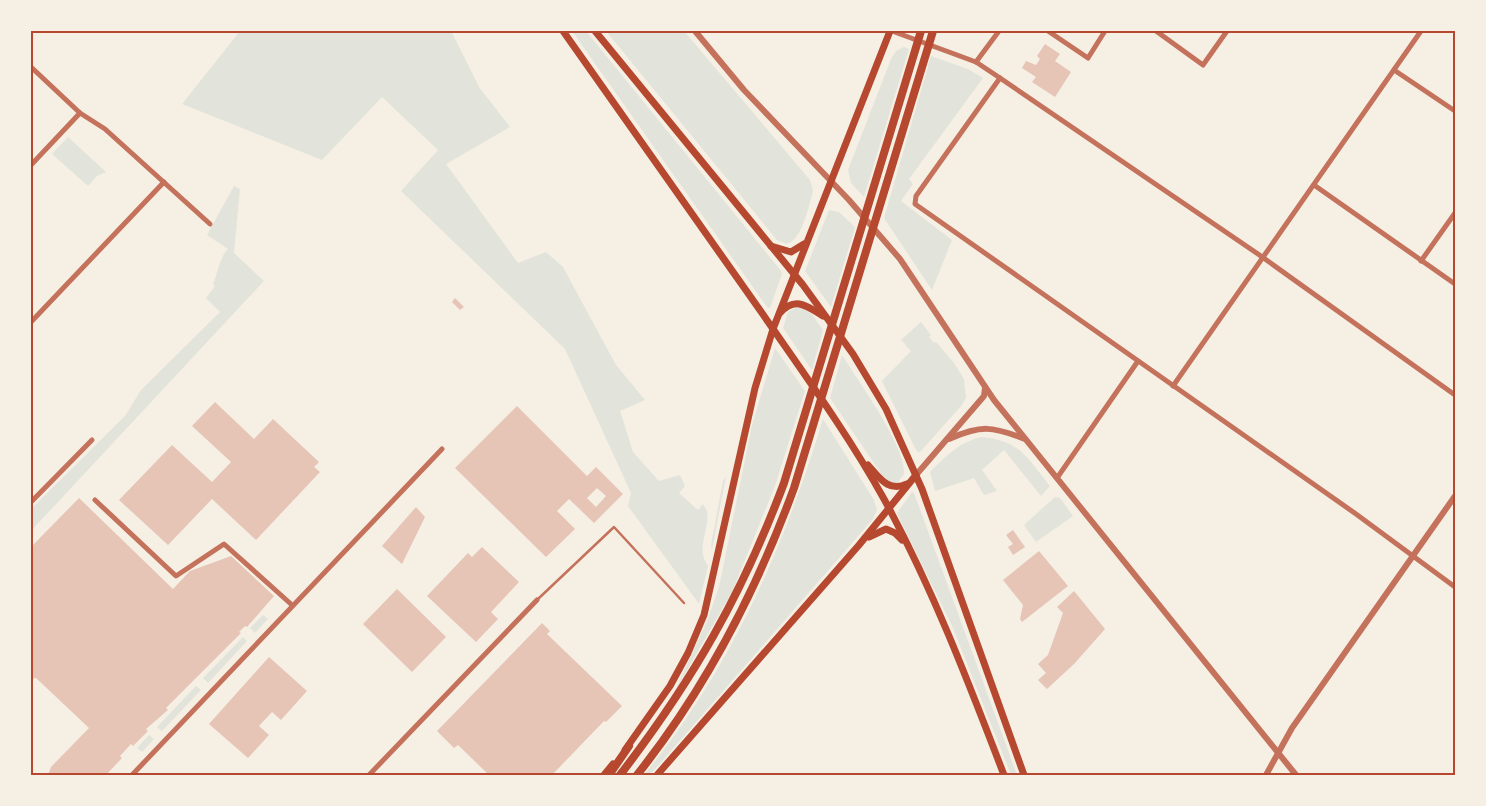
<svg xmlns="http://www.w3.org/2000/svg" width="1486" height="806" font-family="Arial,sans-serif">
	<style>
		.green { fill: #e2e4dc }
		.building { fill: #e6c5b7; fill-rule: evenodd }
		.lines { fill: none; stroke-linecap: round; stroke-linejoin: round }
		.service { stroke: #c5725c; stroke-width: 2.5 }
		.minor { stroke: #c5725c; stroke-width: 5 }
		.tertiary { stroke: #c5725c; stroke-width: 6 }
		.secondary { stroke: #b5482f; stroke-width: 7 }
		.primary { stroke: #b5482f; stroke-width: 8 }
		.neatline { fill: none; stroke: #b5482f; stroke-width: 2 }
	</style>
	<rect width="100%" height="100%" fill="#f6efe4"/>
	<!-- green -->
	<g class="green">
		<path d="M240,31H451L479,87L510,127L446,164L518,263L546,252L563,267L616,365L645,400L620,411L633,452L659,481L680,475L685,486L679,493L698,510L703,504L707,511C710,531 695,548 708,566L699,604L628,506L631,493L565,349L401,191L438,150L382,97L322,160L182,104Z"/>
		<polygon points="572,31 586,31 781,271 782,274 770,308 767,307"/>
		<path d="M606,31H684L810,180L813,190L812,195C808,208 802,241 786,244L777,240Z"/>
		<polygon points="904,47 909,49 864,197 851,183 848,170 891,59 896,51"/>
		<polygon points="931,56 968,69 983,78 909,179 913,184 901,201 952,240 932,290 884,218"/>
		<polygon points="68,137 106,172 97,176 88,186 52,154"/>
		<path d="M234,186L240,189L234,253L264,281L31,531V509L125,416L141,390L220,312L206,298L215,286L213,284C218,273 220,256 228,249L207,235Z"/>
		<polygon points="829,210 839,212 855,227 831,307 805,271"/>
		<polygon points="799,306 811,313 823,330 812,370 783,328 788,312"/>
		<polygon points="921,322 931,335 929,337 934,343 936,342 954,363 964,379 966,397 962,405 919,453 916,450 882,381 911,351 901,340"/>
		<polygon points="775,348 805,391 775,486 732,592 675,691 707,621 719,587 752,425"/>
		<path d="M842,355C857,379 907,448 904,474L897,483H891L884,478L830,398Z"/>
		<path d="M823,419L874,500L877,510L873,519L650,775H644C730,670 784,548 823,419Z"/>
		<path d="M982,437C1021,441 1027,458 1050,486L1041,496L1004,450L982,470L997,491L984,495L974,478L935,491L930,472C946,456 959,442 982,437Z"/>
		<polygon points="726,476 712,550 711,545 723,481"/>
		<polygon points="912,492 914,493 1017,775 1011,775 953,628 897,513"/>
		<polygon points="1055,497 1060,498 1073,516 1036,542 1024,525"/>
		<polygon points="263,615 268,619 255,633 250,628"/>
		<polygon points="243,637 247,641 208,683 203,678"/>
		<polygon points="196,686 201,690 162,731 157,727"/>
		<polygon points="149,735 154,739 142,752 137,748"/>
	</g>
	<!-- building -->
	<g class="building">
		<polygon points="1045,44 1060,54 1055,61 1071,72 1055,97 1032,82 1036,77 1022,68 1026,61 1036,65 1040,59 1037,56"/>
		<polygon points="455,298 464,307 460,310 452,302"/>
		<polygon points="215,402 254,439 273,419 319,462 314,467 320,472 256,540 212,499 168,545 119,500 172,445 212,482 231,462 192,426"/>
		<path d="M517,406L587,476L596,467L623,494L594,523L569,499L557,511L575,529L546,557L455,468ZM597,488L606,496L596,507L587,498Z"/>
		<polygon points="79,498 173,589 190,571 231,556 274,596 247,627 245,626 239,632 241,633 166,708 168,710 146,729 148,731 133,746 131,744 120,756 122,758 107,774 48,775 51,767 89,728 36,678 31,679 31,547"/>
		<polygon points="416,507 425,517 402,564 382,546"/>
		<polygon points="1013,530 1025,547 1013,555 1008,547 1013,544 1006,535"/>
		<polygon points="482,547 519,582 491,612 498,619 476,642 427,596 468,553 472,557"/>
		<polygon points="1039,551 1068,586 1022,622 1020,619 1023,605 1003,580"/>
		<polygon points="397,589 446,637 412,672 363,624"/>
		<polygon points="1074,591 1105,629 1074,664 1047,689 1038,680 1046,673 1038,664 1048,655 1063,613 1057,607"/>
		<polygon points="542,623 550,631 547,634 622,706 606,722 604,721 552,775 489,775 458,745 454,748 437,731"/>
		<polygon points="269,657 307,691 281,720 272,712 259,726 269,735 248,758 209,724"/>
	</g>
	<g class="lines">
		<!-- service -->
		<polyline class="service" points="538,599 614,527 684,603"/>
		<!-- minor -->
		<g class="minor">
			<polyline points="892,31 976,62 1000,78 1258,254 1455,395"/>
			<polyline points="1048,31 1088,58 1105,31"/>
			<polyline points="1156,31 1203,65 1227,31"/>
			<polyline points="976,62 999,31"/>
			<polyline points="31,67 80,113 105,129 210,224"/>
			<polyline points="1394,70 1455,111"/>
			<polyline points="1000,78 916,196 915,204 1356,514 1455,587"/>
			<polyline points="31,165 80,113"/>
			<polyline points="1314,185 1455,284"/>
			<polyline points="1421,261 1455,213"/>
			<polyline points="31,322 164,182"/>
			<polyline points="1173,386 1421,31"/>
			<polyline points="1057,478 1138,361"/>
			<polyline points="95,500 176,576 224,544 292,605"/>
			<polyline points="31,502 92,440"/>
			<polyline points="132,775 442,449"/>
			<polyline points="369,775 537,600"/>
		</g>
		<!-- tertiary -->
		<g class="tertiary">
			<polyline points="695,31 744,90 849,200 900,259 994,400 1296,775"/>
			<path d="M949,439C981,425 992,426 1025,439"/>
			<polyline points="916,475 984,396 985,388"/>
			<polyline points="1266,775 1292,728 1455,496"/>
		</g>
		<!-- secondary -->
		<g class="secondary">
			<path d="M563,31C629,125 696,219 762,313C804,374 848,434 884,499C932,587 968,681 1004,775"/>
			<polyline points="595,31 803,285 853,354 886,409 922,489 1024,775"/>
			<polyline points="771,246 791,252 804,244"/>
			<path d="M780,313C795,296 807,306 823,316"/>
			<path d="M868,465C879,477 888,493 907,484"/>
			<polyline points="869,537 886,529 895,533 902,540"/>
			<polyline points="625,750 670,686 688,653 704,615 755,388 773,329 890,31"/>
			<polyline points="604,775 613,764"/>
			<polyline points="657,775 859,545 916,475"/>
		</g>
		<!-- primary -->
		<g class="primary">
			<polyline points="609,775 629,746"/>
			<path d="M620,775C693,680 742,595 784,483L921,31"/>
			<path d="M637,775C706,688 756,592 794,488L933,31"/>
		</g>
	</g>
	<!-- border -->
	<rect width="1486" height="806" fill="none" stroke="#f6efe4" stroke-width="65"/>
	<rect x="32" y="32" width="1422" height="742" class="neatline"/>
</svg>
